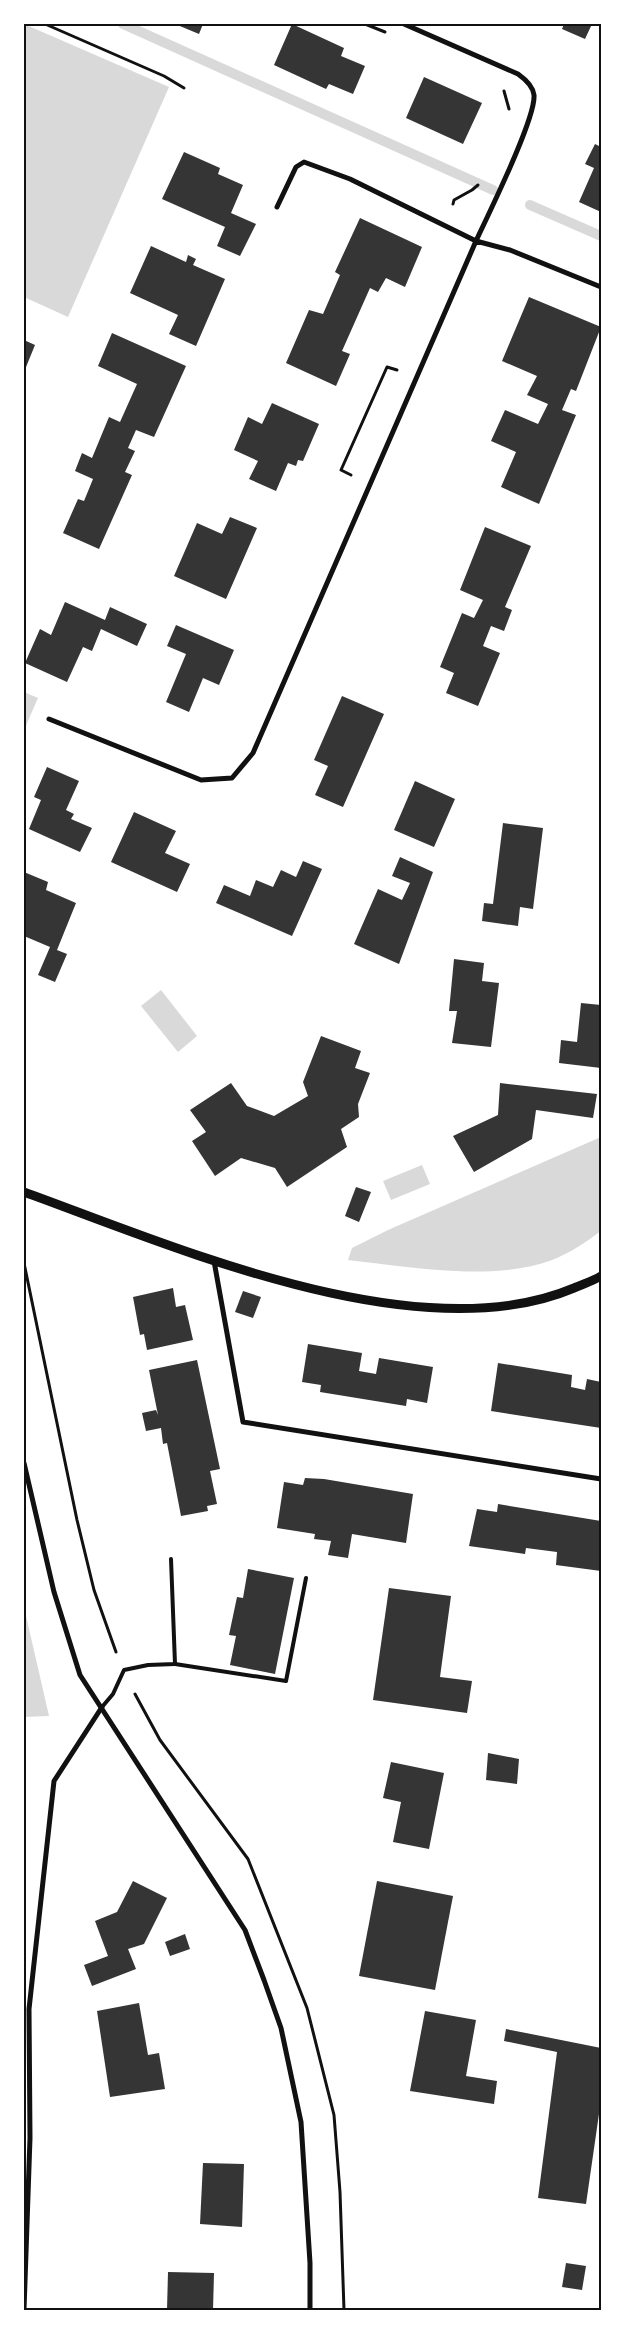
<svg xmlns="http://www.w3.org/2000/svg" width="625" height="2334" font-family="'Exo 2',sans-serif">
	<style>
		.water { fill: #d9d9d9 }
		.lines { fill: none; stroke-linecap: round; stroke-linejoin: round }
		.stream { stroke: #d9d9d9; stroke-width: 10 }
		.building { fill: #353535 }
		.path { stroke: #111; stroke-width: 3 }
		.service { stroke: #111; stroke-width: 4 }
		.minor { stroke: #111; stroke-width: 5 }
		.tertiary { stroke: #111; stroke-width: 9 }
		.neatline { fill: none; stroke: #111; stroke-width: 2 }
	</style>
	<rect width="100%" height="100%" fill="#fff"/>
	<!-- water -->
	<g class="water">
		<polygon points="24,24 169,87 68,317 24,297"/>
		<polygon points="24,692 38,698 24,730"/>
		<polygon points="161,990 197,1036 178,1052 141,1006"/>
		<path d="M601,1137V1231C586,1242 570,1253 552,1260C494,1282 409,1267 348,1260L352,1248L388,1230Z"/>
		<polygon points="422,1165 430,1184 391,1200 383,1181"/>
		<polygon points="24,1607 49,1716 24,1717"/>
	</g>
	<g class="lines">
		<!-- stream -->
		<g class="stream">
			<polyline points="123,24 493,190"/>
			<polyline points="530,205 601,236"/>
		</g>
	</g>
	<!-- building -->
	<g class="building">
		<polygon points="175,24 203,24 199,34"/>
		<polygon points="292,24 344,48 341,56 365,66 353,94 329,84 326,89 274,65"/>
		<polygon points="564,24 592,24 585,39 562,29"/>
		<polygon points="424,77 482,103 463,144 406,118"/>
		<polygon points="601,141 601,212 579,202 594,168 585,164 595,144 599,146"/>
		<polygon points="184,152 220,168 218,174 243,185 231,213 256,224 240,256 217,246 225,227 162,199"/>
		<polygon points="360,218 422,247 405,287 386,278 378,292 370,288 342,351 350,354 336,386 286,363 309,310 323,314 340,275 335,272"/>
		<polygon points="151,246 186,262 188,255 196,259 193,265 225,279 196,346 169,334 178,315 130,293"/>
		<polygon points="529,297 601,327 576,391 571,389 562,410 576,415 539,504 501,487 516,452 491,441 505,410 538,424 548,404 527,395 537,376 502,361"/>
		<polygon points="112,333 186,366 154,437 136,430 128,448 135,451 125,472 132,475 99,549 63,533 78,499 84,501 93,479 75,471 82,453 92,458 109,417 120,422 137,384 98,366"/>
		<polygon points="24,340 35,345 24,372"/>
		<polygon points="272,403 319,424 303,461 298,460 296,466 288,463 276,491 249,479 258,461 234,450 248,417 262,424"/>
		<polygon points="230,517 257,528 226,599 174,576 197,523 222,534"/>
		<polygon points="485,527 531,546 505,607 512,610 504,631 491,626 483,646 500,653 478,706 446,693 454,673 440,667 462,613 474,618 483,600 460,590"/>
		<polygon points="65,602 105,620 110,607 147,624 137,646 101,629 92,651 83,647 67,682 25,663 40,629 51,635"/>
		<polygon points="176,625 234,650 219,685 203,678 189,712 166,702 186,654 167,646"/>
		<polygon points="342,696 384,714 343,807 315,795 328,766 314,760"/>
		<polygon points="47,767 79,781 66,810 74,814 71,819 92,828 80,852 29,829 41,800 34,797"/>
		<polygon points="415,781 455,799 434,847 394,830"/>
		<polygon points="134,812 176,831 165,853 190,864 177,892 111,862"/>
		<polygon points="503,823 543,828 533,909 520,907 518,926 482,921 484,903 493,904"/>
		<polygon points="400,857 433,872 399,964 354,944 378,889 402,900 410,883 392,876"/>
		<polygon points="303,861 322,869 292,936 216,903 224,885 250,896 256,880 273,887 281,870 296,877"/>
		<polygon points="24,872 48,882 46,890 76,903 57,950 67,954 55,982 38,975 50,947 24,936"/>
		<polygon points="454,959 484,963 482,981 499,983 491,1047 452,1043 457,1011 449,1011"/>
		<polygon points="581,1003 601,1005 601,1068 559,1063 561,1040 577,1042"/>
		<polygon points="321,1036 361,1051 355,1068 370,1073 358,1104 359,1117 341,1129 347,1147 287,1187 275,1168 241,1158 215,1176 192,1141 206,1132 190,1110 231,1083 247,1106 274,1116 308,1096 303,1082"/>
		<polygon points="500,1083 597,1094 593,1118 536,1110 532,1139 474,1172 453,1136 498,1115"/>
		<polygon points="356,1187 371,1192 359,1222 345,1216"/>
		<polygon points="173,1288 176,1307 185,1305 193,1340 147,1350 144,1334 140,1335 133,1297"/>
		<polygon points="243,1291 261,1297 253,1318 235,1312"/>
		<polygon points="308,1344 362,1353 359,1371 376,1374 379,1358 433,1367 427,1403 407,1399 406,1406 320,1392 321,1385 302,1382"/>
		<polygon points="197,1360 220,1469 210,1471 217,1504 207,1506 208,1511 181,1516 167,1443 163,1444 161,1428 146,1431 142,1413 156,1410 158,1415 149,1370"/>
		<polygon points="498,1363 572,1375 571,1387 585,1390 587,1379 601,1382 601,1428 491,1411"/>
		<polygon points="305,1478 324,1479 413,1494 406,1543 352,1534 348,1558 328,1555 331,1541 314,1539 315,1534 277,1528 284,1482 303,1485"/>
		<polygon points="498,1504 601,1521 601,1571 556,1565 557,1552 526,1548 525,1554 469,1546 477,1509 497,1512"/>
		<polygon points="248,1569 294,1578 275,1674 230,1665 236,1636 229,1635 237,1597 243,1598"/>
		<polygon points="389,1588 451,1596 440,1677 472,1681 467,1713 373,1700"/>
		<polygon points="488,1753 519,1759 517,1784 486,1780"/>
		<polygon points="391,1762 444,1773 429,1849 393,1842 401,1802 383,1798"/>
		<polygon points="133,1881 167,1898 144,1944 128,1949 136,1969 92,1986 84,1965 108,1956 95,1921 117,1912"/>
		<polygon points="377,1881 453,1896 435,1990 359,1976"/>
		<polygon points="185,1934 190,1949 170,1956 165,1942"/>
		<polygon points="139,2003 148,2055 159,2053 165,2089 110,2097 97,2011"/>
		<polygon points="425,2011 476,2020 466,2076 497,2081 494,2104 410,2091"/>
		<polygon points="506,2029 601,2048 601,2100 586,2204 538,2198 557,2052 504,2041"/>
		<polygon points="203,2163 244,2164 242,2227 200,2224"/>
		<polygon points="566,2263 586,2266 582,2290 562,2287"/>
		<polygon points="168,2272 214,2273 213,2310 167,2310"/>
	</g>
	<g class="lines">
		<!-- path -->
		<g class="path">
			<polyline points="45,24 164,76 184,88"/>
			<polyline points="365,24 385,32"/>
			<polyline points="504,91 509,109"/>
			<polyline points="453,204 454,200 472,190 478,185"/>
			<polyline points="351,475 341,470 387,367 397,370"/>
			<polyline points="24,1263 77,1520 94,1590 116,1652"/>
			<polyline points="135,1694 160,1740 248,1859 307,2008 334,2115 340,2192 344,2310"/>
		</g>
		<!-- service -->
		<g class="service">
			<polyline points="175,1664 286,1681 306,1578"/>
			<polyline points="102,1707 113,1694 124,1670 148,1665 175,1664 171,1559"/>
		</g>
		<!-- minor -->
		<g class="minor">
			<path d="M277,207L296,167L304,162L350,179L476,241C488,215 536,118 534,95C533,86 525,79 518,74L404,24"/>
			<polyline points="49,719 201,780 232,778 253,753 476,241 510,250 601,287"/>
			<polyline points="214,1261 243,1422 601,1479"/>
			<polyline points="24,1463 54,1592 80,1675 245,1930 264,1980 281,2028 301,2122 310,2263 310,2310"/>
			<polyline points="24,2310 30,2138 29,2009 54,1781 102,1707"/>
		</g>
		<!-- tertiary -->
		<path class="tertiary" d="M24,1192C173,1246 419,1354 574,1288C583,1284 593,1281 601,1276"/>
	</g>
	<!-- border -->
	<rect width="625" height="2334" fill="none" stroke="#ffffff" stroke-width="50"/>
	<rect x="25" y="25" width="575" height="2284" class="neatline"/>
</svg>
